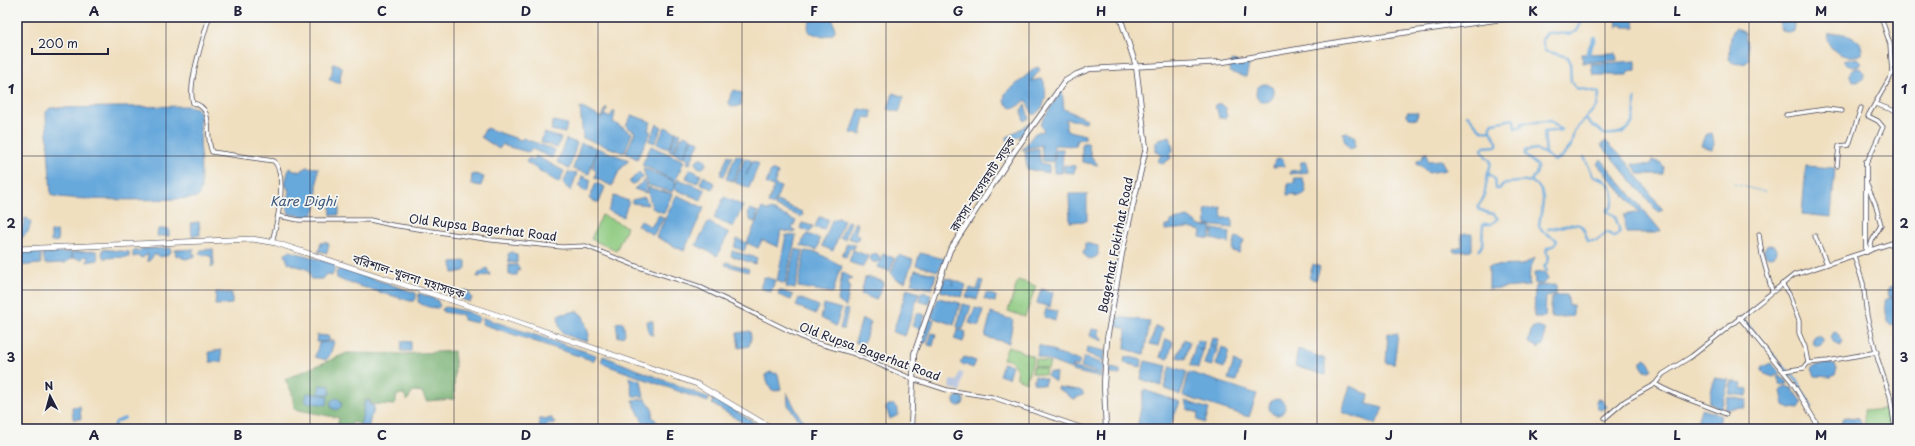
<svg xmlns="http://www.w3.org/2000/svg" width="1915" height="446" font-family="'Playpen Sans','Noto Sans Bengali',sans-serif">
	<style>
		.industrial { fill: #b7c5de }
		.green { fill: #8fcb81; stroke: #58765e }
		.forest { fill: #73af6f; stroke: #4a6855 }
		.water { fill: #68a9dc; stroke: #45668c }
		.lines { fill: none; stroke-linecap: round; stroke-linejoin: round }
		.stream { stroke: #68a9dc; stroke-width: 1 }
		.canal { stroke: #68a9dc; stroke-width: 2.5 }
		.river { stroke: #68a9dc; stroke-width: 4.5 }
		.minor-casing { stroke: #413e4f; stroke-width: 5 }
		.major-casing { stroke: #413e4f; stroke-width: 6 }
		.highway-casing { stroke: #413e4f; stroke-width: 6 }
		.minor { stroke: #fff; stroke-width: 3.5 }
		.major { stroke: #fff; stroke-width: 4.5 }
		.highway { stroke: #fff; stroke-width: 5 }
		.grid { fill: none; stroke: #22223b; stroke-width: 1; stroke-opacity: 0.55 }
		.labels { text-anchor: middle; dominant-baseline: central; stroke-width: 3.5; stroke-linejoin: round; paint-order: stroke }
		.street-label { font-size: 12px; fill: #22223b; stroke: #f6f6f2 }
		.water-label { font-size: 13px; font-style: italic; fill: #3e587b; stroke: #f6f6f2 }
		.neatline { fill: none; stroke: #22223b; stroke-width: 1.5 }
		.grid-label { font-size: 13px; text-anchor: middle; font-weight: bold; fill: #22223b }
	</style>
	<rect width="100%" height="100%" fill="#f6f6f2"/>
	<filter id="ink" filterUnits="userSpaceOnUse"><feTurbulence type="fractalNoise" baseFrequency=".025" numOctaves="2"/><feDisplacementMap in="SourceGraphic" scale="8" xChannelSelector="R" yChannelSelector="G"/><feConvolveMatrix kernelMatrix="1 2 1 2 8 2 1 2 1" color-interpolation-filters="sRGB"/></filter>
	<filter id="wash" filterUnits="userSpaceOnUse"><feTurbulence type="fractalNoise" baseFrequency=".012" numOctaves="4" result="noise"/><feDisplacementMap in="SourceGraphic" scale="16" xChannelSelector="R" yChannelSelector="G"/><feGaussianBlur stdDeviation="0.9" result="paint"/><feColorMatrix in="noise" values="0 0 0 0 0 0 0 0 0 0 0 0 0 0 0 0 0 1.4 0 .05"/><feComposite in="paint" operator="in"/></filter>
	<g filter="url(#wash)">
		<rect width="100%" height="100%" fill="#f0dfbf"/>
		<!-- industrial -->
		<polygon class="industrial" points="959,372 963,373 961,391 949,388 950,380 957,381"/>
		<!-- green -->
		<g class="green">
			<polygon points="602,215 627,227 616,251 591,239"/>
			<polygon points="1018,280 1036,286 1025,317 1008,311"/>
			<polygon points="1008,346 1034,357 1026,382 1017,378 1017,370 1011,360 1003,359"/>
			<polygon points="1036,359 1050,363 1048,369 1034,365"/>
			<polygon points="1033,366 1046,369 1045,375 1032,373"/>
			<polygon points="1885,409 1891,409 1894,429 1865,429 1864,411"/>
		</g>
		<!-- forest -->
		<polygon class="forest" points="454,351 455,361 454,399 426,401 422,392 413,391 407,401 404,394 397,395 395,405 371,404 370,400 365,400 361,425 353,422 348,429 337,427 339,418 294,409 292,393 285,379 347,353 403,354"/>
		<!-- water -->
		<g class="water">
			<polygon points="812,17 829,17 833,20 835,30 833,34 823,37 809,32 808,26"/>
			<polygon points="1613,17 1633,17 1635,27 1623,27 1623,25 1619,25 1617,28 1616,18"/>
			<polygon points="1781,17 1795,17 1793,32 1787,32 1780,29"/>
			<path d="M1736,28L1745,33L1749,59L1746,63C1739,64 1733,65 1729,59L1731,36L1734,29Z"/>
			<path d="M1839,33C1850,36 1864,40 1862,54C1848,60 1831,54 1827,39L1828,34Z"/>
			<polygon points="1616,53 1617,60 1583,63 1582,54"/>
			<polygon points="1857,58 1861,62 1859,66 1852,67 1845,64 1844,61"/>
			<polygon points="1232,60 1249,65 1246,77 1229,72"/>
			<polygon points="1636,61 1636,70 1629,71 1628,75 1593,75 1591,64"/>
			<polygon points="333,64 337,64 342,68 340,78 341,82 337,83 329,79 332,74"/>
			<path d="M1038,67L1040,70L1031,81L1040,79L1043,80C1048,92 1046,110 1033,115L1026,100L1017,107L1010,108L1004,101L1005,94L1035,68Z"/>
			<circle cx="1857" cy="75" r="7"/>
			<circle cx="1265" cy="93" r="9"/>
			<polygon points="735,90 742,93 741,105 736,107 731,106 729,103 731,93"/>
			<polygon points="1062,90 1064,109 1087,119 1086,122 1066,119 1066,130 1085,135 1085,139 1077,139 1075,146 1054,145 1053,162 1043,161 1041,145 1022,150 1035,133 1044,131 1040,124"/>
			<polygon points="893,93 904,97 899,112 888,109"/>
			<polygon points="1217,104 1221,104 1227,109 1225,111 1227,115 1226,118 1219,118 1217,109 1216,109 1215,105"/>
			<polygon points="1025,105 1029,118 1024,121 1021,110"/>
			<path d="M188,106L197,108L200,114L201,189L198,197C183,201 61,201 51,195L46,116V112L50,108Z"/>
			<polygon points="580,107 602,118 606,108 607,108 605,116 610,117 613,112 615,112 613,122 632,133 624,153 583,138"/>
			<polygon points="859,109 872,111 871,118 865,117 861,135 851,133"/>
			<polygon points="1407,112 1418,112 1417,119 1409,118 1407,115"/>
			<polygon points="632,115 651,122 648,130 651,132 637,159 626,153 635,132 626,126"/>
			<polygon points="553,121 567,124 565,133 551,130"/>
			<polygon points="1031,122 1025,133 1008,142 1006,138"/>
			<polygon points="657,124 662,127 655,143 649,141"/>
			<polygon points="665,127 676,132 668,149 657,144"/>
			<polygon points="486,128 521,140 523,138 555,150 552,158 532,149 528,152 505,146 504,144 502,145 499,149 481,137"/>
			<polygon points="677,132 681,133 673,152 669,150"/>
			<path d="M1347,132L1355,137V147L1350,149C1345,145 1344,140 1343,133Z"/>
			<polygon points="544,133 561,138 557,148 541,142"/>
			<polygon points="1712,133 1714,143 1712,149 1701,146 1705,135"/>
			<polygon points="684,135 691,138 683,157 674,153 681,137 682,138"/>
			<polygon points="1170,136 1173,150 1170,155 1171,158 1163,164 1158,161 1161,155 1159,152 1156,152 1156,142 1159,139"/>
			<polygon points="692,138 699,142 690,164 687,163 689,159 684,157"/>
			<polygon points="566,139 577,143 569,169 557,162"/>
			<polygon points="1606,141 1627,162 1663,210 1658,212 1601,145"/>
			<polygon points="581,143 597,148 589,174 573,169"/>
			<polygon points="1082,143 1088,143 1091,156 1098,165 1082,162"/>
			<polygon points="651,146 684,161 675,181 642,165"/>
			<polygon points="597,148 629,160 619,171 612,186 595,178 596,170 593,168"/>
			<polygon points="1038,148 1041,163 1049,165 1049,173 1027,169 1025,151"/>
			<polygon points="1055,149 1063,149 1062,173 1054,173"/>
			<polygon points="1427,153 1428,161 1441,160 1446,170 1428,173 1421,166 1417,165 1417,161 1423,158 1423,154"/>
			<polygon points="728,155 732,157 724,176 720,175"/>
			<polygon points="736,155 743,157 733,181 726,179"/>
			<polygon points="536,156 564,171 559,183 526,162 529,158 534,160"/>
			<circle cx="701" cy="163" r="5"/>
			<polygon points="745,158 752,161 746,175 753,161 759,164 749,188 734,182"/>
			<polygon points="1280,158 1283,160 1285,166 1273,167 1275,160"/>
			<polygon points="1601,159 1661,231 1656,233 1626,233 1624,215 1639,212 1597,164"/>
			<polygon points="1652,160 1661,163 1664,167 1663,174 1639,174 1632,164 1651,165"/>
			<polygon points="1301,162 1306,162 1308,172 1290,174 1290,171 1300,170"/>
			<polygon points="1064,165 1075,166 1074,173 1064,172"/>
			<polygon points="1806,166 1835,168 1831,217 1802,214"/>
			<polygon points="306,167 318,168 316,209 311,217 289,214 286,203 289,191 285,184 289,168 300,172"/>
			<polygon points="643,168 676,182 672,192 648,185"/>
			<polygon points="690,169 701,175 697,183 686,178"/>
			<polygon points="771,170 778,173 774,184 781,187 774,205 768,203 774,187 766,184"/>
			<polygon points="568,172 577,173 571,191 563,184"/>
			<polygon points="639,172 644,177 633,184 629,182"/>
			<polygon points="475,174 484,177 481,186 471,184 472,175"/>
			<polygon points="582,176 591,180 587,192 581,189 581,187 579,187"/>
			<polygon points="704,176 715,184 712,189 700,183"/>
			<polygon points="1294,178 1303,178 1306,192 1303,195 1296,197 1295,194 1287,195 1288,183 1295,182"/>
			<polygon points="678,179 705,190 701,200 674,189"/>
			<polygon points="645,180 646,193 634,189"/>
			<polygon points="596,183 605,187 599,203 589,199"/>
			<polygon points="647,187 672,194 664,213 652,208"/>
			<polygon points="1069,194 1087,194 1087,221 1070,222"/>
			<polygon points="677,195 704,208 684,251 656,237"/>
			<polygon points="614,196 629,201 623,217 608,211"/>
			<polygon points="645,197 648,205 632,203 632,200"/>
			<polygon points="724,197 743,206 733,227 714,218"/>
			<polygon points="777,201 802,212 803,215 801,217 775,206"/>
			<polygon points="330,202 339,202 339,215 331,215"/>
			<polygon points="1221,207 1222,218 1232,218 1232,228 1206,225 1205,210"/>
			<polygon points="762,208 769,211 770,209 796,221 792,229 795,230 794,233 781,230 778,247 762,240 758,248 747,243 744,251 734,247 737,239 747,243"/>
			<polygon points="750,209 758,212 755,222 751,221 748,213"/>
			<polygon points="659,215 664,218 653,235 637,225 640,220 651,227"/>
			<polygon points="819,217 828,219 824,230 815,227"/>
			<polygon points="1188,217 1200,226 1212,227 1210,239 1200,237 1201,231 1189,228 1165,230 1165,226 1170,226 1170,221"/>
			<path d="M27,218L31,223L28,232L18,241C19,233 24,227 24,219Z"/>
			<polygon points="838,218 844,220 833,251 822,246 832,220"/>
			<polygon points="847,221 851,222 845,239 840,238"/>
			<polygon points="199,222 200,235 192,236 191,223"/>
			<polygon points="708,222 729,233 717,256 696,245"/>
			<polygon points="855,222 858,224 855,235 859,236 857,241 848,238"/>
			<polygon points="802,223 813,226 810,232 800,228"/>
			<polygon points="158,229 169,229 169,236 157,236"/>
			<polygon points="1213,229 1230,232 1229,243 1212,239"/>
			<polygon points="57,231 58,241 51,242 51,232"/>
			<polygon points="1466,233 1467,234 1472,234 1472,250 1454,252 1453,249 1462,246 1461,234"/>
			<polygon points="808,234 820,239 817,250 801,246 804,237"/>
			<polygon points="786,235 796,236 785,284 777,281"/>
			<polygon points="1236,237 1244,240 1239,253 1232,251"/>
			<polygon points="325,242 329,244 327,253 320,251 318,254 321,243"/>
			<polygon points="847,243 855,245 854,249 850,248 846,257 842,256"/>
			<polygon points="1085,243 1098,246 1098,255 1094,258 1089,259 1084,255 1083,251 1085,250"/>
			<circle cx="1770" cy="251" r="6"/>
			<polygon points="171,248 171,252 166,256 159,257 157,255 154,255 149,261 147,261 148,254 142,258 138,256 133,257 133,251 135,249 139,252 141,249"/>
			<polygon points="103,249 129,252 129,257 104,258 102,255"/>
			<polygon points="194,249 192,253 195,254 195,256 186,259 182,258 181,256 176,256 175,250"/>
			<polygon points="213,249 214,266 211,268 212,260 210,256 199,254 201,250"/>
			<polygon points="795,249 803,251 795,289 786,287"/>
			<polygon points="853,250 868,256 863,267 849,262"/>
			<polygon points="40,251 41,253 41,264 17,266 17,253"/>
			<polygon points="97,251 98,260 87,262 88,257 85,256 82,259 72,258 73,252"/>
			<polygon points="290,251 332,263 336,265 332,276 326,274 322,279 311,279 309,270 288,263 285,254"/>
			<polygon points="732,251 757,258 755,264 731,256"/>
			<polygon points="805,251 818,253 842,266 841,270 839,271 833,293 798,287"/>
			<polygon points="71,252 72,258 65,263 45,264 43,253"/>
			<polygon points="512,252 517,255 517,263 509,262 508,254"/>
			<polygon points="920,253 945,259 938,271 916,265"/>
			<circle cx="875" cy="258" r="4.5"/>
			<polygon points="883,254 894,258 890,271 877,267"/>
			<polygon points="899,255 913,260 905,282 896,279 891,274 896,258"/>
			<polygon points="1535,258 1530,269 1529,286 1489,289 1489,266 1522,265"/>
			<polygon points="466,261 466,268 464,271 453,273 452,262"/>
			<polygon points="726,262 749,269 748,272 725,265"/>
			<polygon points="1313,264 1320,267 1316,280 1309,278"/>
			<polygon points="509,265 517,265 520,271 518,270 517,275 509,275"/>
			<polygon points="341,268 416,293 416,299 414,301 410,301 346,282 337,278 336,272"/>
			<polygon points="487,268 490,275 477,277 479,273"/>
			<polygon points="915,270 936,274 932,289 911,284"/>
			<polygon points="842,272 852,278 848,280 848,283 850,285 846,307 838,301"/>
			<polygon points="1545,272 1548,279 1543,284 1535,284 1534,273"/>
			<polygon points="764,277 775,280 771,292 760,288"/>
			<polygon points="870,277 884,282 876,300 861,294 865,278"/>
			<polygon points="945,278 953,280 952,285 954,280 966,285 962,297 940,291"/>
			<polygon points="980,280 983,281 977,299 966,297 970,288 977,290"/>
			<polygon points="1556,285 1556,294 1546,296 1545,317 1534,317 1535,286"/>
			<polygon points="1890,287 1894,289 1896,295 1896,288 1898,288 1898,308 1896,295 1893,298 1896,300 1896,324 1891,326 1887,322 1885,302 1886,299 1893,298 1888,296 1887,291"/>
			<polygon points="907,289 919,293 905,336 893,332"/>
			<polygon points="1041,289 1053,292 1050,307 1037,303"/>
			<polygon points="467,290 472,298 470,302 461,299 455,295 455,292"/>
			<polygon points="779,290 793,295 791,300 778,295"/>
			<polygon points="216,292 232,293 232,304 215,305"/>
			<polygon points="921,292 931,294 929,304 919,301"/>
			<path d="M419,293L437,300L440,306L438,308C430,308 424,306 418,302Z"/>
			<polygon points="986,293 996,296 995,302 984,299"/>
			<polygon points="1558,295 1567,295 1569,305 1573,305 1573,316 1551,318 1551,297"/>
			<polygon points="799,298 819,306 816,314 796,306"/>
			<polygon points="938,298 960,303 954,325 931,317"/>
			<polygon points="824,304 841,309 836,326 821,318"/>
			<polygon points="963,304 971,306 963,329 957,327"/>
			<polygon points="446,307 468,312 480,318 477,323 463,320 463,315 443,312 442,309"/>
			<polygon points="975,308 983,310 979,326 969,323"/>
			<polygon points="845,309 848,310 844,329 840,329"/>
			<polygon points="1046,309 1057,311 1055,321 1044,317"/>
			<path d="M577,311L583,316L589,335L587,341C581,341 566,336 562,332C558,328 559,320 558,315Z"/>
			<polygon points="917,313 925,315 921,329 912,326"/>
			<polygon points="991,313 1013,320 1009,343 985,337"/>
			<polygon points="1117,317 1150,321 1144,354 1125,349 1126,329 1116,326"/>
			<polygon points="483,318 596,355 594,361 482,324"/>
			<polygon points="862,319 871,322 863,345 855,342"/>
			<polygon points="929,319 934,320 926,343 921,342"/>
			<polygon points="647,321 653,321 653,335 649,334"/>
			<polygon points="623,322 625,333 624,336 618,337 616,323"/>
			<polygon points="1156,326 1163,329 1158,346 1150,344"/>
			<polygon points="1537,326 1545,330 1543,345 1538,348 1528,342 1532,328"/>
			<polygon points="958,329 966,332 963,342 954,339"/>
			<polygon points="1092,329 1099,330 1099,336 1103,338 1103,341 1090,336"/>
			<polygon points="750,331 751,338 749,346 739,348 737,333"/>
			<polygon points="1834,332 1837,333 1843,341 1841,346 1834,343 1831,337"/>
			<polygon points="932,333 936,334 933,346 928,345"/>
			<polygon points="1388,333 1398,334 1394,364 1386,363"/>
			<polygon points="317,335 328,336 330,341 316,342"/>
			<circle cx="1818" cy="341" r="5"/>
			<polygon points="1212,338 1219,339 1217,347 1211,346 1217,349 1212,366 1204,364"/>
			<polygon points="1166,339 1173,342 1168,359 1160,357"/>
			<polygon points="1184,339 1190,342 1185,359 1177,357"/>
			<polygon points="332,340 334,342 330,355 326,360 315,357 319,343 326,342 331,343"/>
			<polygon points="1197,340 1204,341 1203,350 1198,349 1203,351 1198,368 1190,365"/>
			<polygon points="402,341 411,342 411,351 401,351"/>
			<polygon points="1039,345 1055,351 1055,353 1080,361 1078,366 1073,365 1071,369 1037,356"/>
			<polygon points="1087,347 1105,351 1104,361 1086,353"/>
			<polygon points="1222,347 1229,351 1224,368 1216,365"/>
			<polygon points="1298,349 1325,359 1325,375 1295,366"/>
			<polygon points="221,350 222,362 210,362 209,352"/>
			<polygon points="603,356 709,398 708,402 606,365 601,362"/>
			<polygon points="1125,356 1142,360 1141,367 1124,363"/>
			<polygon points="964,357 976,361 973,368 960,363"/>
			<polygon points="1084,357 1104,364 1102,374 1081,367"/>
			<polygon points="1646,358 1652,369 1650,371 1644,370 1641,365 1641,361"/>
			<polygon points="1145,361 1167,366 1161,386 1141,379"/>
			<polygon points="1234,361 1241,365 1236,381 1228,379"/>
			<polygon points="1003,363 1012,365 1008,378 999,375"/>
			<polygon points="1771,363 1781,373 1773,377 1765,374 1762,371 1762,367"/>
			<polygon points="1825,363 1835,365 1837,369 1835,375 1831,377 1815,376 1812,369 1814,366"/>
			<polygon points="1170,366 1187,372 1180,395 1164,388"/>
			<polygon points="1073,367 1103,376 1102,378 1072,371"/>
			<polygon points="1111,368 1120,370 1120,375 1109,374 1109,371"/>
			<polygon points="770,372 778,374 781,389 777,391 771,390 765,375"/>
			<polygon points="1049,372 1056,373 1055,382 1047,376"/>
			<polygon points="1189,372 1257,394 1249,417 1183,396"/>
			<polygon points="1035,376 1046,379 1044,385 1033,383"/>
			<polygon points="1780,376 1786,379 1788,384 1781,385 1777,377"/>
			<polygon points="629,377 641,381 644,397 633,396"/>
			<polygon points="1714,378 1729,380 1721,409 1709,403"/>
			<polygon points="1732,381 1742,383 1741,388 1748,390 1747,396 1729,394"/>
			<polygon points="320,385 330,386 330,394 318,394"/>
			<polygon points="1350,386 1369,395 1367,404 1383,408 1376,424 1342,412"/>
			<polygon points="1785,386 1792,388 1802,403 1799,408 1790,409 1784,405 1781,391"/>
			<polygon points="1058,387 1079,390 1083,392 1083,395 1074,399 1068,396 1066,393 1058,389"/>
			<polygon points="1144,390 1180,402 1169,429 1137,429"/>
			<polygon points="307,393 328,396 327,405 305,402"/>
			<polygon points="787,393 800,417 806,422 803,426 788,405"/>
			<circle cx="959" cy="401" r="5"/>
			<polygon points="714,397 764,429 753,429 712,404"/>
			<polygon points="1728,397 1747,400 1745,408 1725,409"/>
			<circle cx="336" cy="404" r="5.5"/>
			<polygon points="646,399 653,411 652,416 657,422 658,428 646,428 632,400"/>
			<polygon points="1597,399 1602,400 1607,407 1602,410 1598,409 1596,402"/>
			<circle cx="1277" cy="407" r="8"/>
			<polygon points="365,401 370,401 370,405 374,406 373,414 371,416 368,429 360,427"/>
			<polygon points="1185,401 1209,409 1205,423 1197,420 1198,413 1187,409"/>
			<polygon points="888,405 894,405 898,409 898,415 890,419 886,408"/>
			<polygon points="80,406 81,419 73,419 72,407"/>
			<polygon points="1701,409 1721,415 1718,429 1695,429"/>
			<polygon points="1846,417 1858,418 1861,421 1861,429 1840,429 1842,419"/>
			<polygon points="552,418 553,422 555,421 554,424 547,425 545,429 540,429 539,419"/>
		</g>
		<g class="lines">
			<!-- stream -->
			<g class="stream">
				<polyline points="1891,111 1898,114"/>
				<polyline points="1734,184 1765,192"/>
			</g>
			<!-- canal -->
			<g class="canal">
				<path d="M1467,115C1475,121 1478,134 1491,131L1497,142V146L1483,147L1482,149C1487,165 1495,153 1488,173L1495,179L1496,189H1499L1506,183L1532,181"/>
				<path d="M1585,119L1604,134C1631,136 1636,124 1635,99"/>
				<polyline points="1491,131 1491,126 1493,123 1514,119 1515,128 1522,126 1522,123 1550,121 1561,130 1544,132 1546,154"/>
				<path d="M1548,229C1553,228 1559,228 1564,226C1581,221 1583,225 1588,241H1596L1607,232L1614,237L1620,232L1615,216L1607,211V209L1611,208C1618,194 1609,178 1594,177L1584,157"/>
				<polyline points="1479,250 1482,245 1483,224 1491,224 1498,219 1494,214 1488,213 1478,209 1478,206 1484,197 1488,173"/>
				<path d="M1547,271L1544,266L1548,262L1549,256L1546,253L1547,248L1555,245L1557,240L1542,231L1539,226C1540,209 1551,192 1532,182V178L1536,175L1538,166L1525,156V151C1537,146 1547,155 1555,161L1562,157L1571,146L1574,131L1597,106L1599,95L1598,92L1576,88L1571,82L1570,62L1568,57L1545,51L1542,40L1547,33C1559,31 1567,37 1577,31L1581,23L1578,17"/>
				<polyline points="1743,319 1779,362 1794,377 1812,407"/>
				<polyline points="113,429 116,422 125,418"/>
			</g>
			<!-- river -->
			<polyline class="river" points="1588,53 1594,38"/>
		</g>
	</g>
	<g filter="url(#ink)">
		<g class="lines">
			<!-- minor casing -->
			<g class="minor-casing">
				<g id="minor">
					<path d="M209,17C204,37 187,84 193,103C216,108 204,136 212,152L274,161C288,176 277,223 272,242"/>
					<polyline points="1881,17 1890,44 1892,74"/>
					<polyline points="1875,104 1898,112"/>
					<polyline points="1786,115 1826,109 1842,111"/>
					<polyline points="1866,164 1883,127 1878,121 1868,116 1869,114 1892,74 1898,72"/>
					<polyline points="1837,166 1839,146 1849,145 1861,108"/>
					<polyline points="1867,185 1875,203 1881,225 1872,241 1869,251"/>
					<polyline points="278,216 299,220 370,220 392,225 492,240 562,247 586,246 636,266 698,286 810,341 852,353 913,379 947,390 992,397 1086,429"/>
					<polyline points="1759,234 1762,255 1772,291"/>
					<polyline points="1815,236 1827,264"/>
					<polyline points="1854,256 1863,283 1867,316 1878,360 1890,396 1895,429"/>
					<polyline points="1782,284 1789,294 1799,321 1799,333 1805,347 1808,363"/>
					<polyline points="1739,317 1792,382 1820,429"/>
					<polyline points="1783,371 1804,368 1808,363 1828,361 1877,352"/>
					<path d="M1655,384C1679,398 1701,403 1726,414"/>
					<polyline points="1605,418 1625,401 1655,384 1663,374 1692,356 1794,275 1898,241"/>
				</g>
			</g>
			<!-- major casing -->
			<g class="major-casing">
				<g id="major">
					<polyline points="1866,252 1866,162"/>
					<polyline points="911,429 914,354 950,250 1014,152 1065,81 1077,74 1090,69 1223,62 1345,41 1516,17"/>
					<polyline points="1106,429 1104,384 1107,339 1122,253 1146,148 1136,66 1120,17"/>
				</g>
			</g>
			<!-- highway casing -->
			<g class="highway-casing">
				<polyline id="highway" points="17,249 252,239 276,243 506,318 697,384 773,429"/>
			</g>
			<!-- minor -->
			<use href="#minor" class="minor"/>
			<!-- major -->
			<use href="#major" class="major"/>
			<!-- highway -->
			<use href="#highway" class="highway"/>
		</g>
	</g>
	<!-- grid -->
	<path class="grid" d="M166,17V429M310,17V429M454,17V429M598,17V429M742,17V429M886,17V429M1029,17V429M1173,17V429M1317,17V429M1461,17V429M1605,17V429M1749,17V429M17,156H1898M17,290H1898"/>
	<g class="labels">
		<!-- street labels -->
		<g class="street-label">
			<text transform="translate(982 184) rotate(-57)">রূপসা-বাগেরহাট সড়ক</text>
			<text transform="translate(483 227) rotate(7)">Old Rupsa Bagerhat Road</text>
			<text transform="translate(1115 245) rotate(-79)">Bagerhat Fokirhat Road</text>
			<text transform="translate(409 276) rotate(18)">বরিশাল-খুলনা মহাসড়ক</text>
			<text transform="translate(870 351) rotate(20)">Old Rupsa Bagerhat Road</text>
		</g>
		<!-- water labels -->
		<g class="water-label">
			<text x="303" y="200">Kare Dighi</text>
		</g>
	</g>
	<!-- margin -->
	<rect width="1915" height="446" fill="none" stroke="#f6f6f2" stroke-width="44"/>
	<!-- north arrow -->
	<g transform="translate(50 396) rotate(354)" stroke="#f6f6f2" stroke-width="3" paint-order="stroke">
	<path d="M0-3L7 15L0 10L-7 15Z" fill="#22223b"/>
	<text y="-6" font-size="11" font-weight="bold" text-anchor="middle" fill="#22223b">N</text>
	</g>
	<!-- scale -->
	<path d="M32 48v6h76v-6" fill="none" stroke="#22223b" stroke-width="2"/>
	<text x="38" y="48" font-size="12" fill="#22223b" stroke="#f6f6f2" stroke-width="3" paint-order="stroke">200 m</text>
	<rect x="22" y="22" width="1871" height="402" class="neatline"/>
	<g class="grid-label">
		<text x="94" y="16">A</text>
		<text x="238" y="16">B</text>
		<text x="382" y="16">C</text>
		<text x="526" y="16">D</text>
		<text x="670" y="16">E</text>
		<text x="814" y="16">F</text>
		<text x="958" y="16">G</text>
		<text x="1101" y="16">H</text>
		<text x="1245" y="16">I</text>
		<text x="1389" y="16">J</text>
		<text x="1533" y="16">K</text>
		<text x="1677" y="16">L</text>
		<text x="1821" y="16">M</text>
		<text x="11" y="94">1</text>
		<text x="1904" y="94">1</text>
		<text x="11" y="228">2</text>
		<text x="1904" y="228">2</text>
		<text x="11" y="362">3</text>
		<text x="1904" y="362">3</text>
		<text x="94" y="440">A</text>
		<text x="238" y="440">B</text>
		<text x="382" y="440">C</text>
		<text x="526" y="440">D</text>
		<text x="670" y="440">E</text>
		<text x="814" y="440">F</text>
		<text x="958" y="440">G</text>
		<text x="1101" y="440">H</text>
		<text x="1245" y="440">I</text>
		<text x="1389" y="440">J</text>
		<text x="1533" y="440">K</text>
		<text x="1677" y="440">L</text>
		<text x="1821" y="440">M</text>
	</g>
</svg>
